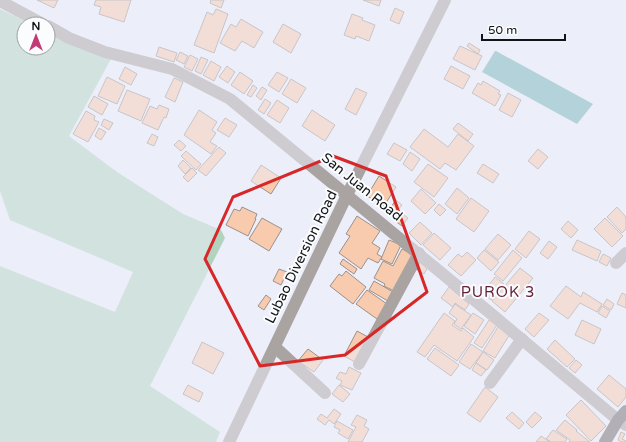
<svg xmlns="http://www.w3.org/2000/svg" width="626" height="442" font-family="'Varela Round',sans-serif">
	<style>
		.green { fill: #b2d4bf }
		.water { fill: #70b0b3 }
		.building { fill: #f9cbae; stroke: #9b918b }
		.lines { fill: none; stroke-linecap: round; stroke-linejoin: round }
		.minor { stroke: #a9a3a1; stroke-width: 12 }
		.major { stroke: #6e6562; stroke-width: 12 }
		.marked { fill: none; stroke: #d62828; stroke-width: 3; stroke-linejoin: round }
		.labels { text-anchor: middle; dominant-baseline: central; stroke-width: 4; stroke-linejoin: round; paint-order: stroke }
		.street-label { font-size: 14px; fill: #121316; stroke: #fbfcfe }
		.neighbourhood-label { font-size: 15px; letter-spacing: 1px; fill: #611f39; stroke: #fbfcfe }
	</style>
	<rect width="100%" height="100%" fill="#eceef9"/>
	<!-- green -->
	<polygon class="green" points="0,9 31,24 24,24 24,48 48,48 48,32 111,59 69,136 117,172 183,214 221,230 225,238 150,386 220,432 216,442 0,442 0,266 115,312 133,272 10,220 0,191"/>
	<!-- water -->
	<polygon class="water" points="495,51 496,51 593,104 577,124 482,72"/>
	<!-- building -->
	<g class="building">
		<polygon points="37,0 58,0 54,8"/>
		<polygon points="96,0 131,0 124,22 99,14 101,7 94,5"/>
		<polygon points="211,0 224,0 221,8 210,3"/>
		<polygon points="363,0 381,0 379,6"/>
		<polygon points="395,8 404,12 399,24 390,20"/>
		<polygon points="216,9 228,14 214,53 194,45 207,12 213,15"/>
		<polygon points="352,14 363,18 362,20 375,25 369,41 356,36 355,39 344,35"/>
		<polygon points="241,19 263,32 254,48 242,41 235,51 220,43 231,24 236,27"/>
		<polygon points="283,24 301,34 291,53 273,42"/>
		<polygon points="469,43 480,50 478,54 467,46"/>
		<polygon points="460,46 482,56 475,70 453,59"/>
		<polygon points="159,47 177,53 174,62 156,56"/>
		<polygon points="180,52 188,56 184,64 176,60"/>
		<polygon points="190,55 198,59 192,71 184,67"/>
		<polygon points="201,57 208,60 201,74 195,71"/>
		<polygon points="211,61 221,67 214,81 203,75"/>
		<polygon points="227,66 235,72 228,83 219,77"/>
		<polygon points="451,66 470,76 463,89 444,79"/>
		<polygon points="125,67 137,74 131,85 119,79"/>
		<polygon points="240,72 253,81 244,94 231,85"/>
		<polygon points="277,72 288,78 279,92 268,85"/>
		<polygon points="107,77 125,86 117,104 98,96"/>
		<polygon points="174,78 183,82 175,102 165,97"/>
		<polygon points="291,79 306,88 297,103 282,94"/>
		<polygon points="483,81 500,91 498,94 501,95 495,106 472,93 478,83 481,85"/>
		<polygon points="253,85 257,88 251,97 247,95"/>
		<polygon points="262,87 267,90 261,100 256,96"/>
		<polygon points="356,88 367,93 356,115 345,109"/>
		<polygon points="127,90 150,99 141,121 118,111"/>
		<polygon points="508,93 521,100 512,117 499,110"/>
		<polygon points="94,96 108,104 102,115 88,107"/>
		<polygon points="265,99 271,103 264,114 258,110"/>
		<polygon points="277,100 289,108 280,123 267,115"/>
		<polygon points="159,105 169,109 166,118 164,117 158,130 142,123 150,106 157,109"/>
		<polygon points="199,110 217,122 212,130 216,133 210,142 217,146 211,154 184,135"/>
		<polygon points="312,110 335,125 325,141 302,126"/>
		<polygon points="86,111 95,116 94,120 99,122 88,142 73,134"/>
		<polygon points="225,118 237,125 229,137 217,130"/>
		<polygon points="104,119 113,123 109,130 101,125"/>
		<polygon points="458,123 473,134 468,141 453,129"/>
		<polygon points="99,128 106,132 101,140 95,136"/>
		<polygon points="424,129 448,147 458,134 474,146 456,170 445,163 440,169 410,147"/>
		<polygon points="152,134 158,137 154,146 147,143"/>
		<polygon points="179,140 186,146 181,151 174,145"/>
		<polygon points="394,143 407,150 400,161 387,154"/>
		<polygon points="219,147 226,153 206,176 198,170"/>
		<polygon points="538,149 548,157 538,169 528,161"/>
		<polygon points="186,151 201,164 196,170 181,156"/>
		<polygon points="410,152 420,159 412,171 403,164"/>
		<polygon points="183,160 191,168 185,174 178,166"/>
		<polygon points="428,164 448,178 434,197 414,182"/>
		<polygon points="483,164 499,174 493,183 477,173"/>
		<polygon points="261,165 281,178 271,194 251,181"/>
		<polygon points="192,168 197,173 188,182 183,177"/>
		<polygon points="379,176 396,187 384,206 367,196"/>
		<polygon points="457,188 469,198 457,214 445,204"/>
		<polygon points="421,189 436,203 425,214 411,201"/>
		<polygon points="471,198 489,211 474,232 456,219"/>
		<polygon points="396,200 402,205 396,212 391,207"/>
		<polygon points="439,204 446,210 440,216 434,210"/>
		<polygon points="242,207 257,214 255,219 256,219 248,236 226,225 234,209 240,211"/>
		<polygon points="617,207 626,217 626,229 622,233 607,217"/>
		<polygon points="400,212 408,218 402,226 394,220"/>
		<polygon points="357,216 380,231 372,243 380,248 377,254 382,257 378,263 368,258 361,269 339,253 350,236 346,234"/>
		<polygon points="262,218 282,229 269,251 249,239"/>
		<polygon points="605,218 623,236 612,247 594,229"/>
		<polygon points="568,221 578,230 571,238 561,229"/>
		<polygon points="420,222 432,233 421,245 409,233"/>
		<polygon points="529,231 540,239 526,258 515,249"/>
		<polygon points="434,233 451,248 440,260 423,245"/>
		<polygon points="498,234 511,245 498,260 485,249"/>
		<polygon points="389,240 401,245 392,264 381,259"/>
		<polygon points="577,240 601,251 597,261 572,250"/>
		<polygon points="549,241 557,247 548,259 540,253"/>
		<polygon points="402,249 414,255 396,292 384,286 385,284 374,278 383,261 393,266"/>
		<polygon points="484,250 499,262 491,271 477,258"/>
		<polygon points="513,250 522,258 503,281 494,274"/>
		<polygon points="467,252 476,260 461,276 448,265 458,254 462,257"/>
		<polygon points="603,254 611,258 607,266 599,262"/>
		<polygon points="343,259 357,269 354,274 340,264"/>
		<polygon points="420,262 428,267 424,274 416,269"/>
		<polygon points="520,268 533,278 505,312 492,301"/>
		<polygon points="279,269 287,272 281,285 273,281"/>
		<polygon points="346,271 366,287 353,304 330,286 339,274 342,276"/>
		<polygon points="495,277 504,284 491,300 483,293"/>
		<polygon points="374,281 393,292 388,301 369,290"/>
		<polygon points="566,286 581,297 583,292 602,304 597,312 580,303 568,319 550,306"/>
		<polygon points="449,287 469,304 465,310 455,303 453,307 441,298"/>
		<polygon points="367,290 387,304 377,319 356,304"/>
		<polygon points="622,293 626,295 626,308 617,304"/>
		<polygon points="266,295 271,299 264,310 258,306"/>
		<polygon points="607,299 614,304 611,310 603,305"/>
		<polygon points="455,304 471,315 461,329 454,324 457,319 449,313"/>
		<polygon points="602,306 610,311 606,318 598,313"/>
		<polygon points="444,313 455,321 452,325 461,331 463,328 474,337 457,361 434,345 425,357 417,352"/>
		<polygon points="473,313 484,320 475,334 464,326"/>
		<polygon points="539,313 549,320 534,337 525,329"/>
		<polygon points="489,320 497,325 482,348 474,343"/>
		<polygon points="582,320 601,329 594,344 575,335"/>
		<polygon points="498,327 510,334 495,358 483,351"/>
		<polygon points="357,331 368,337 355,362 344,356"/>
		<polygon points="555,340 575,359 567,367 547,349"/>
		<polygon points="202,342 224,353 213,374 192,363"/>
		<polygon points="471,344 483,352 470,369 459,362"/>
		<polygon points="435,348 459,365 451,376 427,359"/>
		<polygon points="308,349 323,360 314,372 298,361"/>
		<polygon points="483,352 494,360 487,370 476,363"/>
		<polygon points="576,360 582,365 575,373 569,368"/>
		<polygon points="476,363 486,370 481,376 472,370"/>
		<polygon points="349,367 361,373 352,390 340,385 342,381 336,378 340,372 346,374"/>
		<polygon points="609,375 626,389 626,397 618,407 597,389"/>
		<polygon points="188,385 203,393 199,402 183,394"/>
		<polygon points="339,385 350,394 343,402 332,394"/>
		<polygon points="485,387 498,397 480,422 467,413"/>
		<polygon points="581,400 606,426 591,441 566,415"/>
		<polygon points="334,409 341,414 334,424 329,420 325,425 317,419 321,414 327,418"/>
		<polygon points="512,412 524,423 519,429 506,418"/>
		<polygon points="535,412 542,418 532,428 526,422"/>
		<polygon points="357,415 367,420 364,426 369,429 362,442 348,442 356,427 351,425"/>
		<polygon points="565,420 577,430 576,431 590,442 569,442 570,440 556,430"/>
		<polygon points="337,421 353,430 348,439 338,433 340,430 334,427"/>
		<polygon points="553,430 567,439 565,442 551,442 546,439"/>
		<polygon points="621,432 625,434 622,439 626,441 626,442 621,442 618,440"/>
		<polygon points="541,436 550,442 536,442"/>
	</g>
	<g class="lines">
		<!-- minor -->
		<g class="minor">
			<polyline points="0,1 43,24"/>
			<polyline points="48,26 69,38 105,52 172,69 230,99 495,317 618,420 626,425"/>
			<polyline points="616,263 626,253"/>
			<polyline points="275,347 325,393"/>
			<polyline points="359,364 419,253"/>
			<polyline points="490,383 522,339"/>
			<polyline points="229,442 347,195 445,0"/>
		</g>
		<!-- major -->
		<polyline class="major" points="605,442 618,420 626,411"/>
	</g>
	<!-- marked area -->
	<path d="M0 0H626V442H0ZM333,156L386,176L427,292L345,355L260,366L205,259L233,197Z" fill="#eceef9" fill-opacity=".55" fill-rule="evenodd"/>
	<path class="marked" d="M333,156L386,176L427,292L345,355L260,366L205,259L233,197Z"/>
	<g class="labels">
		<!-- street labels -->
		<g class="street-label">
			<text transform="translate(362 187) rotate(39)">San Juan Road</text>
			<text transform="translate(301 257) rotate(-64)">Lubao Diversion Road</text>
		</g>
		<!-- neighbourhood labels -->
		<g class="neighbourhood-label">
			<text x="498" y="292">PUROK 3</text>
		</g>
	</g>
	<!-- north arrow -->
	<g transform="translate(36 36)"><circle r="19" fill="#fbfcfe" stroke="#9e9fa1"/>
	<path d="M0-3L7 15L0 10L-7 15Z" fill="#c43a74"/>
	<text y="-6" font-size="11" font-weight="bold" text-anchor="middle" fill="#121316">N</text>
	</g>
	<!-- scale -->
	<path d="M482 34v6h83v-6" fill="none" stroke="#121316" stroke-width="2"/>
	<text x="488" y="34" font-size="12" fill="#121316" stroke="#fbfcfe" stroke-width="3" paint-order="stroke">50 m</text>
</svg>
